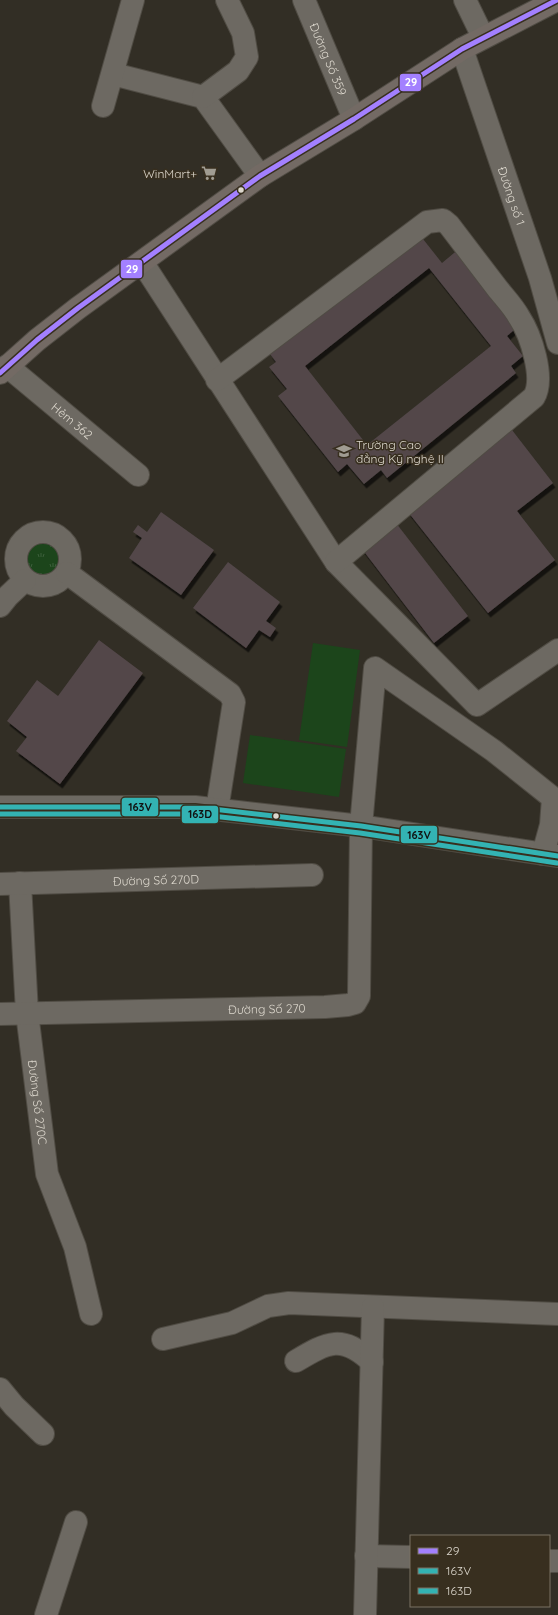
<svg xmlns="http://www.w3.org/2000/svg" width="558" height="1615" font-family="Quicksand,sans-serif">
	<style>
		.grass { fill: url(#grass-tufts) }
		.garden { fill: #1c451b }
		.building { fill: #524749; fill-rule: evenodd; filter: url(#shadow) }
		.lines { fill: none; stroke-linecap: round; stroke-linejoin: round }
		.minor-casing { stroke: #504c44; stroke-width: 24 }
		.major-casing { stroke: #504c44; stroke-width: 24 }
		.minor { stroke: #6d6962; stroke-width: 22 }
		.major { stroke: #736a64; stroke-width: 22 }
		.bus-1-casing { stroke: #382f1f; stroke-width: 8 }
		.bus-2-casing { stroke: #382f1f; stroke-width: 8 }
		.bus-3-casing { stroke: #382f1f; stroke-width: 8 }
		.bus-1 { stroke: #a380ff; stroke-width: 5 }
		.bus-2 { stroke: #33b3b3; stroke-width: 5 }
		.bus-3 { stroke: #33b3b3; stroke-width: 5 }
		.bus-dot { fill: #dcd7cd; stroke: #382f1f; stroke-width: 1.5 }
		.labels { text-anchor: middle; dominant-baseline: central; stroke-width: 3; stroke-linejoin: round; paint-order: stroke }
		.street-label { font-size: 12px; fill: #dcd7cd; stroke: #382f1f }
		.poi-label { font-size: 12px; fill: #dcd7cd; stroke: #382f1f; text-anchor: end }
		.line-badge { stroke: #382f1f; stroke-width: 1.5 }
		.badge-label { font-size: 11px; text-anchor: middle; font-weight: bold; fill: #fff }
		.pale-badge-label { font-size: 11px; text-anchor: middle; font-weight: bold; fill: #111 }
	</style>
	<defs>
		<pattern id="grass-tufts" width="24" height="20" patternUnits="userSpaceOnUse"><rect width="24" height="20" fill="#1c451b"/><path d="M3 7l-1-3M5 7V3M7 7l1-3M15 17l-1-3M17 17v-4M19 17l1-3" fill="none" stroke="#3c5f3b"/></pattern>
		<filter id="shadow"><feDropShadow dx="2.5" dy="4.5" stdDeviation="0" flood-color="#0009"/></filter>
	</defs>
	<rect width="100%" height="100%" fill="#322e25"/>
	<!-- grass -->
	<circle class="grass" cx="43" cy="559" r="20"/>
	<!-- garden -->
	<g class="garden">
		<polygon points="313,643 360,650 347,747 299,740"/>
		<polygon points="250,735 346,749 339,797 243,783"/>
	</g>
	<!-- building -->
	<g class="building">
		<path d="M416,236L420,242L423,239L442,263L460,248L521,324L507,336L523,356L511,366L516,373L387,478L381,470L364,484L347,464L338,472L278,396L287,389L269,367L276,362L270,354ZM429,268L491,346L367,445L305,366Z"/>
		<polygon points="512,430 553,483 517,511 555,560 488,613 408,512"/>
		<polygon points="161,512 214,550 181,595 129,558 142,538 133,532 138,525 147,532"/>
		<polygon points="396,523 468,616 434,643 362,549"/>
		<polygon points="228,562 280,602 266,621 276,628 270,637 259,630 246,648 193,608"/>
		<polygon points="99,640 143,673 60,784 16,751 27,737 7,721 37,680 58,696"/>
	</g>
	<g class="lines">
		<!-- minor casing -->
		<g class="minor-casing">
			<g id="minor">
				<path id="s1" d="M304,0L354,119"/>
				<polyline points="465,0 483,37"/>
				<path id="s2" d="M462,49L540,278L558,343"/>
				<polyline points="113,74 203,97 260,176"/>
				<polyline points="203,97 238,71 247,57 243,33 227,0"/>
				<polyline points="103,106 133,0"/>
				<polyline points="142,262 336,562 477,705 558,650"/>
				<path id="s3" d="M7,366L138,475"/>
				<path d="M217,380L427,222L443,220L449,225C465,246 481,267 497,288C504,297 513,306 519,317C531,335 545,378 534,397L336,562"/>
				<circle cx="43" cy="559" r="27"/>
				<polyline points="67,573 230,694 234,702 217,810"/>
				<polyline points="0,606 8,596 25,580"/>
				<polyline points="0,807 195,807 361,826 557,856"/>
				<path id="s4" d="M20,883L27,1013L47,1174L75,1247L91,1314"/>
				<path id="s5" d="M0,884L312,875"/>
				<path id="s6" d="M0,1014L325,1007L348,1005L355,1003L359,996L361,826L375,668L494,751L553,798L551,825L543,854"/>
				<polyline points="163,1339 232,1323 268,1306 289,1303 558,1314"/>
				<path d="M296,1361C328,1342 342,1334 372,1362"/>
				<polyline points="0,1389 14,1406 43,1434"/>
				<polyline points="366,1556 411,1557"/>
				<polyline points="549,1561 558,1561"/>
				<polyline points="46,1615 76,1522"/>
				<polyline points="365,1615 373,1307"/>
			</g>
		</g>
		<!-- major casing -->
		<g class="major-casing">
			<polyline id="major" points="0,373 37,340 78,308 260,176 354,119 462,49 557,0"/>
		</g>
		<!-- minor -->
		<use href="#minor" class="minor"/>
		<!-- major -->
		<use href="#major" class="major"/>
		<!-- bus-1 casing -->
		<g class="bus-1-casing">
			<polyline id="bus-1" points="0,373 37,340 78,308 260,176 354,119 462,49 557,0"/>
		</g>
		<!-- bus-2 casing -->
		<g class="bus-2-casing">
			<polyline id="bus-2" points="0,807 195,807 361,826 558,856"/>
		</g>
		<!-- bus-3 casing -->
		<g class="bus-3-casing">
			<polyline id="bus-3" points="0,814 195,814 360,833 557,863"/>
		</g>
		<!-- bus-1 -->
		<use href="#bus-1" class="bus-1"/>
		<!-- bus-2 -->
		<use href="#bus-2" class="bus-2"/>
		<!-- bus-3 -->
		<use href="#bus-3" class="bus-3"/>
	</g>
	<!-- icons -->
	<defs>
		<g id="supermarket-bare" transform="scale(1.2)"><path d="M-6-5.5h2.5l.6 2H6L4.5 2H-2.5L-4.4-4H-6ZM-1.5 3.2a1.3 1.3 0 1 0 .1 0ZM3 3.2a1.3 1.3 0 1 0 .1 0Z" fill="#a09c92" stroke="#382f1f" stroke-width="2.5" paint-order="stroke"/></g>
		<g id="university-bare" transform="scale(1.2)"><path d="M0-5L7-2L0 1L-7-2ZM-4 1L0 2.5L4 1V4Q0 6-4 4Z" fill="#a09c92" stroke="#382f1f" stroke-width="2.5" paint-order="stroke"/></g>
	</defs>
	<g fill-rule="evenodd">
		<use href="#supermarket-bare" x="209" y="173"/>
		<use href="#university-bare" x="344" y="451"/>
	</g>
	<!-- markers -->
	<g class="bus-dot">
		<circle cx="241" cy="190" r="3.5"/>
		<circle cx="276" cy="816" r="3.5"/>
	</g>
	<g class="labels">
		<!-- street labels -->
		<g class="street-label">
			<text stroke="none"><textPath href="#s1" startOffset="64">Đường Số 359</textPath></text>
			<text stroke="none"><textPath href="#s2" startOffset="155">Đường số 1</textPath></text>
			<text stroke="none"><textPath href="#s3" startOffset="85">Hẻm 362</textPath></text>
			<text stroke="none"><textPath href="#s5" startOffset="156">Đường Số 270D</textPath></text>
			<text stroke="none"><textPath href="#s6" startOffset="267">Đường Số 270</textPath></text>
			<text stroke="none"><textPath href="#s4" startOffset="220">Đường Số 270C</textPath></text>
		</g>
		<!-- poi labels -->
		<g class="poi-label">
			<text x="197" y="173">WinMart+</text>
			<text x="356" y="444" text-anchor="start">Trường Cao<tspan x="356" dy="14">đẳng Kỹ nghệ II</tspan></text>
		</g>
	</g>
	<g class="line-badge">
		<rect x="399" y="73" width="23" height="19" rx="4" fill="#a380ff"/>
		<rect x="120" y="259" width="23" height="20" rx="4" fill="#a380ff"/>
		<rect x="121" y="797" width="38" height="20" rx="4" fill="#33b3b3"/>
		<rect x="181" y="805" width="38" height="19" rx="4" fill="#33b3b3"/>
		<rect x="400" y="825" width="38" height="19" rx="4" fill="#33b3b3"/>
	</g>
	<g class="badge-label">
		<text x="411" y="86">29</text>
		<text x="132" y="273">29</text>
	</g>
	<g class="pale-badge-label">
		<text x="140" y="811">163V</text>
		<text x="200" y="818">163D</text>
		<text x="419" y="839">163V</text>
	</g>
	<!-- legend -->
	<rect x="410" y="1535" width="140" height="72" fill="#382f1f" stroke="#7a7265"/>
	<rect x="418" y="1548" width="20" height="6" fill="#a380ff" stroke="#7a7265"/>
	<text x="446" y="1555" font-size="12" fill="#dcd7cd">29</text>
	<rect x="418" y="1568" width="20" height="6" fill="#33b3b3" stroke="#7a7265"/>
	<text x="446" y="1575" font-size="12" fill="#dcd7cd">163V</text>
	<rect x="418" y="1588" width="20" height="6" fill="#33b3b3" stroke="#7a7265"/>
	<text x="446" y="1595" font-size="12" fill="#dcd7cd">163D</text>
</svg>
